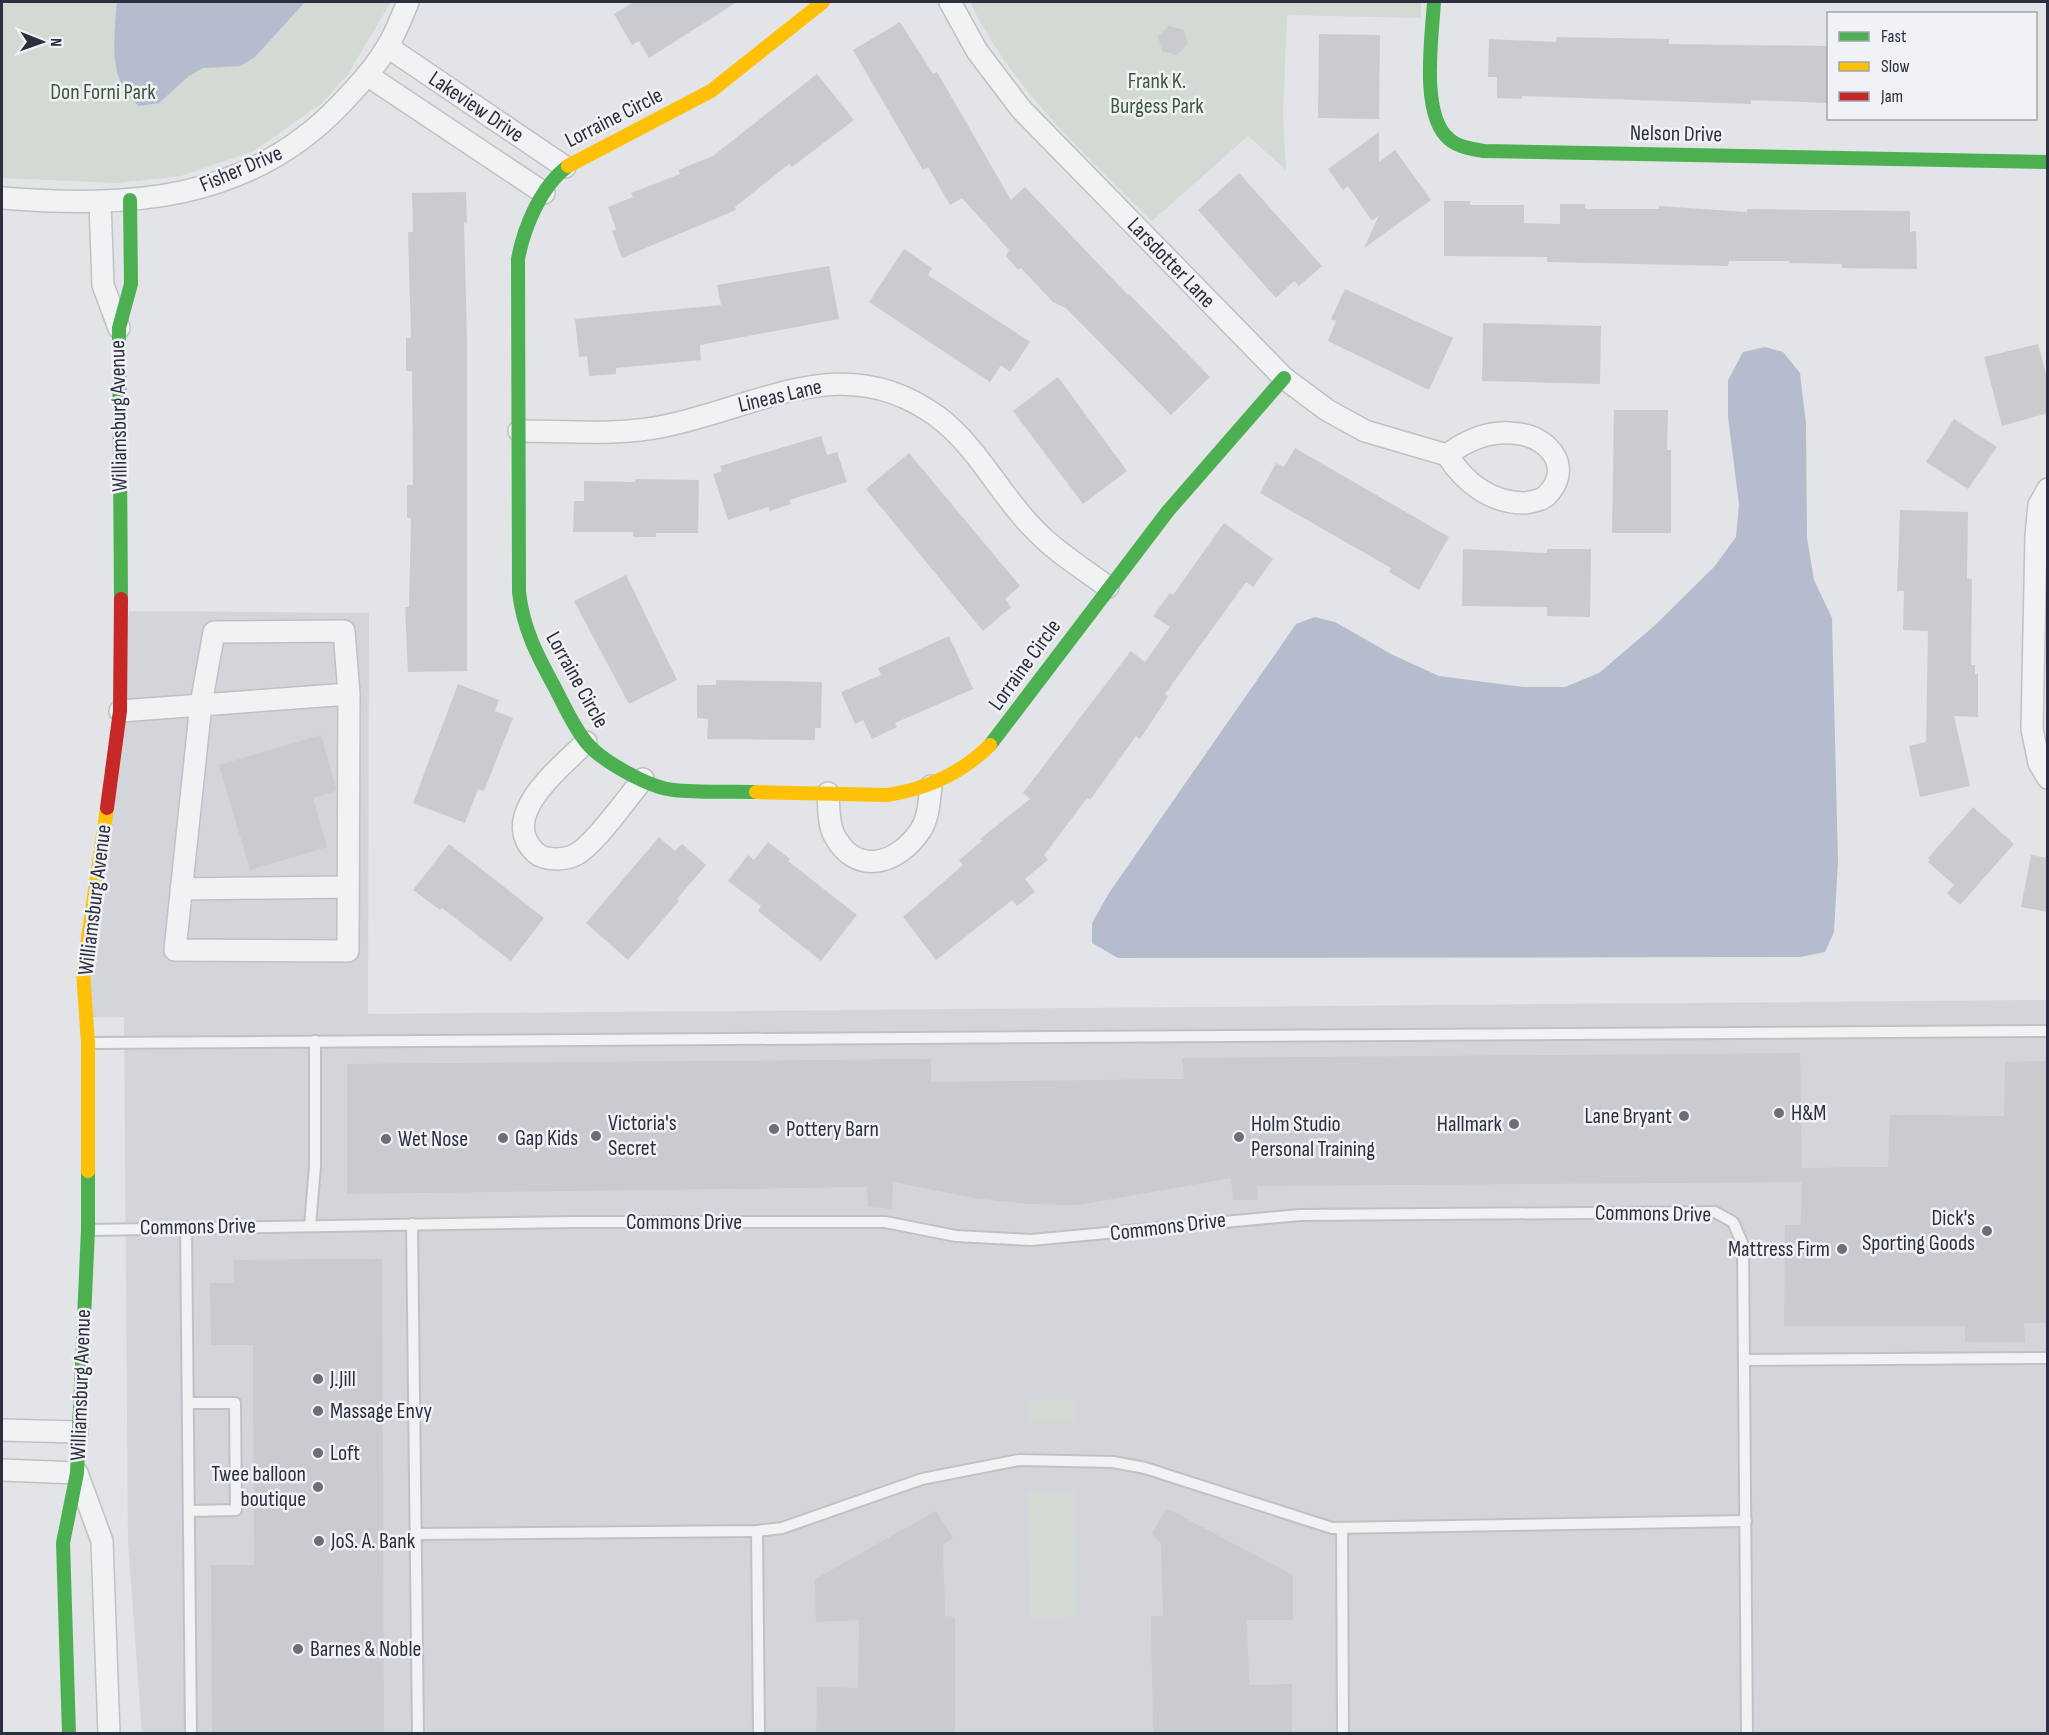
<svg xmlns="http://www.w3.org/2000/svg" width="2049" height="1735" font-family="'Sofia Sans Condensed',sans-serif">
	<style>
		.built { fill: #d3d5db }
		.green { fill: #d2dad3 }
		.water { fill: #b4bcce }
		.building { fill: #cacbcf }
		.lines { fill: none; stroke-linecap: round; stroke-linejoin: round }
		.lane-casing { stroke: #bfc1c3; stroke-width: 14 }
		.street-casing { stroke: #bfc1c3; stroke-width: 24 }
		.lane { stroke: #f1f2f4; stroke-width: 10 }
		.street { stroke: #f1f2f4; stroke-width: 21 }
		.fast { stroke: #4caf50; stroke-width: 14 }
		.slow { stroke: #ffc107; stroke-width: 14 }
		.jam { stroke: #c62828; stroke-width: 14 }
		.poi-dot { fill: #6b6e79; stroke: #f0f2f6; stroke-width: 2 }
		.labels { text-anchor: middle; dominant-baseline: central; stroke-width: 5; stroke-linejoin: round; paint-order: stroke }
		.park-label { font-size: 22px; fill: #3b583a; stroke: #f0f2f6 }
		.street-label { font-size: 22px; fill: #2b2f3e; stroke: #f0f2f6 }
		.poi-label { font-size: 22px; fill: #2b2f3e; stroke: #f0f2f6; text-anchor: start }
	</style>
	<rect width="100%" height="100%" fill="#e2e4e7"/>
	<!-- built -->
	<polygon class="built" points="129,611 369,613 368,1014 2047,1000 2047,1733 142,1733 128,1543 124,1017 84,1017"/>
	<!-- green -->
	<g class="green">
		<polygon points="2,2 391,2 348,74 322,103 254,151 181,176 117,183 2,178"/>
		<path d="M970,2H1421V18L1287,15L1283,112L1286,170L1248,136L1152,221C1084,154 1012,89 970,2Z"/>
		<polygon points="1075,1400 1076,1422 1029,1423 1028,1401"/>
		<polygon points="1028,1492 1075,1492 1076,1617 1030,1618"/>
	</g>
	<!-- water -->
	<g class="water">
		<path d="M117,2H305L255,57L240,66L203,68L189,76L159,103L139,106C107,81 114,38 117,2Z"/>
		<polygon points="1765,347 1783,352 1800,373 1806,424 1807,538 1814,580 1832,618 1838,861 1834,932 1825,952 1800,957 1118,958 1092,943 1092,923 1109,893 1296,624 1315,617 1335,622 1393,655 1439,676 1523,687 1565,687 1599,673 1653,627 1714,567 1736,537 1739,504 1728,417 1728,380 1743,352"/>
	</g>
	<!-- building -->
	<g class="building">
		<polygon points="634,2 737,2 649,58 639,41 632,45 614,14"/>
		<polygon points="900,22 933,74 937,72 1011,200 1025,187 1128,295 1129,294 1210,377 1171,415 1066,308 1053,302 1021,268 1018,270 1006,256 1009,250 962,198 950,205 928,167 923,170 853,50"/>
		<polygon points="1169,26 1184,30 1188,44 1177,55 1162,51 1158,36"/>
		<polygon points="1319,34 1380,35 1379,119 1318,118"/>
		<polygon points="1557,37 1669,39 1669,44 1828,46 1828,103 1751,100 1751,104 1522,96 1522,99 1497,98 1497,77 1488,77 1489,39 1556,42"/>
		<polygon points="817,74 854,120 792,167 789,164 735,207 736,210 622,258 612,231 616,229 608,207 633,197 631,193 680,174 678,170 713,156"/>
		<polygon points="1379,132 1379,162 1395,150 1431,200 1364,248 1379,215 1372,221 1348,186 1343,190 1328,169"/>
		<polygon points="1239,173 1322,266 1299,286 1294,281 1276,298 1198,210"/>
		<polygon points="466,192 467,222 464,223 467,337 467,671 408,672 405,607 409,607 411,518 407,518 407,485 413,485 412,371 406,371 406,338 411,338 408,232 413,232 412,193"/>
		<polygon points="1444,201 1470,201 1470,205 1524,205 1524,223 1560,224 1560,204 1585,204 1585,209 1659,209 1659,206 1747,212 1747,209 1910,211 1910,232 1916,231 1917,269 1842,268 1842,264 1789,263 1789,261 1729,261 1728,266 1547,262 1547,257 1444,256"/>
		<polygon points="904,249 932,268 928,275 1030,342 1010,372 1001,365 990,382 869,302"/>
		<polygon points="829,266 839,319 700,345 701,360 616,368 616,374 589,376 587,356 579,357 575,319 721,305 717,285"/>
		<polygon points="1345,289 1453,338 1429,390 1328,341 1336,321 1331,319"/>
		<polygon points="1483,323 1601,326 1600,384 1482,381"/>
		<polygon points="2038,344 2048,381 2048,413 2002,426 1984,357"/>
		<polygon points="1058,377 1127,471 1083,504 1013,411"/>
		<polygon points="1614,410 1668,410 1667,450 1671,450 1671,533 1612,533"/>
		<polygon points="1954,419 1997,447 1968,489 1926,462"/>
		<polygon points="821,436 827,455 837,452 847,482 789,500 791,504 770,511 768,507 728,520 713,474 722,471 720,466"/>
		<polygon points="1295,448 1449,537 1419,590 1389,572 1391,568 1260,493 1276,463 1284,467"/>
		<polygon points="909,453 1020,586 1005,599 1011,607 983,631 866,489"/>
		<polygon points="636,479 699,480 698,533 656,533 656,537 633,537 633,532 573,532 574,501 584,501 584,481 635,482"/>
		<polygon points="1900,510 1968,512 1967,578 1972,579 1971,665 1975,665 1975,674 1978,674 1978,717 1954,716 1970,786 1920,797 1909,746 1926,742 1928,631 1903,630 1904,591 1897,591"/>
		<polygon points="1224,523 1273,559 1253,587 1246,582 1165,694 1168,697 1140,739 1136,736 1090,800 1087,798 1044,855 1048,860 1025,879 1035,892 1017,906 1012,900 936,960 903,917 963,865 959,860 982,841 980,839 1030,799 1023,793 1131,651 1145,662 1170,627 1153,616 1170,593 1173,595"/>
		<polygon points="1463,549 1547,553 1547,549 1591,549 1590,617 1547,616 1547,607 1462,606"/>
		<polygon points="626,575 677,680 629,704 574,601"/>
		<polygon points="949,636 973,689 895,723 897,727 872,739 863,720 855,724 841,692 881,675 878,668"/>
		<polygon points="716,680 822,682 821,728 815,728 815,740 707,739 708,719 697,718 697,685 716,685"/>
		<polygon points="458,684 499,700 495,711 513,718 484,791 478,789 465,823 413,803"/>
		<polygon points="321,735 336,788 336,791 313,798 327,847 250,870 219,765"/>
		<polygon points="1973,807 2014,844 1960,905 1947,893 1954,885 1928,862 1930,860 1928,858"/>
		<polygon points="659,837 675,851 682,844 706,865 677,899 679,901 628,960 586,923"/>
		<polygon points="768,842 790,859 788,861 857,915 821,961 758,911 761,906 728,881 748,855 754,860"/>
		<polygon points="449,844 544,918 511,961 442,908 440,910 413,890"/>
		<polygon points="2031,855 2048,858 2048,912 2021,907"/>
		<polygon points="1800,1053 1802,1182 1257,1186 1258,1200 1233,1200 1231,1178 1079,1205 1028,1204 974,1198 893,1182 892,1209 868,1207 867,1187 347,1194 347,1064 931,1059 931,1082 1184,1079 1182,1058"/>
		<polygon points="2048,1061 2048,1323 2024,1323 2025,1342 1965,1342 1965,1326 1784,1326 1785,1225 1801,1225 1802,1168 1888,1167 1890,1115 2004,1116 2005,1062"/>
		<polygon points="382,1259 384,1734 212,1734 211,1565 254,1565 253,1345 211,1345 210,1283 234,1283 234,1260"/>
		<polygon points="1166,1508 1293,1575 1293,1620 1247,1620 1249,1685 1292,1684 1292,1734 1153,1734 1151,1616 1163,1616 1161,1543 1152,1534"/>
		<polygon points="936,1511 953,1538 943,1544 945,1616 955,1617 955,1734 816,1734 817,1687 858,1688 859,1620 816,1622 815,1579"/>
	</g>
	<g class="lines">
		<!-- lane casing -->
		<g class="lane-casing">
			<g id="lane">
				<polyline points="91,1043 2048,1031"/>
				<polyline points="412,1224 418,1734"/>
				<polyline points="310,1226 315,1166 315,1041"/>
				<polyline points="186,1227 191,1734"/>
				<polyline points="89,1230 575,1222 885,1222 956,1236 1031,1240 1300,1215 1715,1212 1733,1222 1743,1245 1747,1734"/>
				<polyline points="1744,1360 2048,1358"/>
				<polyline points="188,1403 235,1403 236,1510 189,1511"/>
				<polyline points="1342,1528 1343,1734"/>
				<polyline points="757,1531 759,1734"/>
				<polyline points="416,1534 757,1531 782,1528 922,1479 1019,1460 1113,1462 1145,1468 1332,1528 1746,1521"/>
			</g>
		</g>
		<!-- street casing -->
		<g class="street-casing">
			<g id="street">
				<path d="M950,2L977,51L1021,109L1284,378L1327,410L1365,431L1447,455C1465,483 1491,503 1525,503C1531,502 1542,500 1546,496C1573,470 1552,439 1520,434C1493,429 1468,439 1447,455"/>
				<polyline points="388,47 565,167"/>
				<polyline points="367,75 544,193"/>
				<path d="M2,198C128,208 248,202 341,104C357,87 375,68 387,47C396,33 402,16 408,2"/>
				<polyline points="100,202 103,285 119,328"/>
				<path d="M519,431C567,431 618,436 665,426C762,406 845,348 938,417C979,448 1000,496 1036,531C1057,553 1084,569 1108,587"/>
				<polyline points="2048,489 2039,505 2036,536 2032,729 2039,763 2048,778"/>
				<polyline points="120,711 349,694 348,951 175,950 201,704 214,632 344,631 349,694"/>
				<path d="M586,742C562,767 496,816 536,853C545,861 565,860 575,855C594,846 628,797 643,779"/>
				<path d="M828,793C829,807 828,823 834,835C856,877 898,864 920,831C929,818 929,801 931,786"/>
				<polyline points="181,889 348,887"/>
				<polyline points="2,1430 77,1432"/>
				<polyline points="2,1470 77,1473 102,1541 109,1734"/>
			</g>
		</g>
		<!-- lane -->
		<use href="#lane" class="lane"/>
		<!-- street -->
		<use href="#street" class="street"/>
		<!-- fast -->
		<g class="fast">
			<path d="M1434,2C1432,36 1420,115 1449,139C1458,147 1472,149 1484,151L2048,162"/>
			<path d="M568,166C541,186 524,227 518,259L519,592C523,628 537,655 554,686C564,705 573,726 586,742C601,761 650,788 674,790C701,793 729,791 756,792"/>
			<polyline points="121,599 119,328 131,284 130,200"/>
			<polyline points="990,745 1168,511 1284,378"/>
			<polyline points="69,1734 63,1543 77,1473 88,1230 88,1171"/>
		</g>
		<!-- slow -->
		<g class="slow">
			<polyline points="568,166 711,91 823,2"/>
			<path d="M756,792L887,795C927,789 961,774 990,745"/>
			<polyline points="88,1171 88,1043 83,972 107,808"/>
		</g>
		<!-- jam -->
		<polyline class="jam" points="107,808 120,711 121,599"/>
	</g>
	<!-- markers -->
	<g class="poi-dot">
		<circle cx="1779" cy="1113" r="6"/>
		<circle cx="1684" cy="1116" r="6"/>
		<circle cx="1514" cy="1124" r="6"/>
		<circle cx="774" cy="1129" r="6"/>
		<circle cx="596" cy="1136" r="6"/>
		<circle cx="1239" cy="1137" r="6"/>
		<circle cx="503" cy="1138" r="6"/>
		<circle cx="386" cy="1139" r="6"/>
		<circle cx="1987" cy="1231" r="6"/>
		<circle cx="1842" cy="1249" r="6"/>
		<circle cx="318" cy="1379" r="6"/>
		<circle cx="318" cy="1411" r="6"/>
		<circle cx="318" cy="1453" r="6"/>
		<circle cx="318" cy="1487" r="6"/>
		<circle cx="319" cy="1541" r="6"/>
		<circle cx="298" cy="1649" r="6"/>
	</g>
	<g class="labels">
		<!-- park labels -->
		<g class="park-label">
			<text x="1157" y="81">Frank K.<tspan x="1157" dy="25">Burgess Park</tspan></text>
			<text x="103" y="92">Don Forni Park</text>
		</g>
		<!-- street labels -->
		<g class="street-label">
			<text transform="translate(476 107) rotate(34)">Lakeview Drive</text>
			<text transform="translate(614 118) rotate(-27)">Lorraine Circle</text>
			<text transform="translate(1676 134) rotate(1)">Nelson Drive</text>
			<text transform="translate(241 169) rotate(-23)">Fisher Drive</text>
			<text transform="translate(1171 263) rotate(46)">Larsdotter Lane</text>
			<text transform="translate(780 396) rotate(-13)">Lineas Lane</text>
			<text transform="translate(119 416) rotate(-91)">Williamsburg Avenue</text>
			<text transform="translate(1025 665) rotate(-54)">Lorraine Circle</text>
			<text transform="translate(577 680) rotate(61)">Lorraine Circle</text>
			<text transform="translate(95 900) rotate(-83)">Williamsburg Avenue</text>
			<text transform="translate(1653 1214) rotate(1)">Commons Drive</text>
			<text x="684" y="1222">Commons Drive</text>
			<text transform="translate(198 1227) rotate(-1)">Commons Drive</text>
			<text transform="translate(1168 1227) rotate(-7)">Commons Drive</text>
			<text transform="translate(81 1385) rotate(-88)">Williamsburg Avenue</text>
		</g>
		<!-- poi labels -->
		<g class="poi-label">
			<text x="1791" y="1113">H&amp;M</text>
			<text x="1672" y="1116" text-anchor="end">Lane Bryant</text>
			<text x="608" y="1123">Victoria's<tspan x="608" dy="25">Secret</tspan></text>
			<text x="1251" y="1124">Holm Studio<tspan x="1251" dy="25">Personal Training</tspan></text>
			<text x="1502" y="1124" text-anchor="end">Hallmark</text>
			<text x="786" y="1129">Pottery Barn</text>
			<text x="515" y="1138">Gap Kids</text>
			<text x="398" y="1139">Wet Nose</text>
			<text x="1975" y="1218" text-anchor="end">Dick's<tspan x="1975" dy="25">Sporting Goods</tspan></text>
			<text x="1830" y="1249" text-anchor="end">Mattress Firm</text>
			<text x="330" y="1379">J.Jill</text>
			<text x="330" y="1411">Massage Envy</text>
			<text x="330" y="1453">Loft</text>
			<text x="306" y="1474" text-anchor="end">Twee balloon<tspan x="306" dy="25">boutique</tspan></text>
			<text x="331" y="1541">JoS. A. Bank</text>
			<text x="310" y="1649">Barnes &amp; Noble</text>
		</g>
	</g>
	<!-- border -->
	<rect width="2049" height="1735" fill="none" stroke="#2b2f3e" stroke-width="6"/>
	<!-- legend -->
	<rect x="1827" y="12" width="210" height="108" fill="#f0f2f6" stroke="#a1a4ac" stroke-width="1.5"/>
	<rect x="1839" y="32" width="30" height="9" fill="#4caf50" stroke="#a1a4ac" stroke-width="1.5"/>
	<text x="1881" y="42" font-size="18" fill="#2b2f3e">Fast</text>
	<rect x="1839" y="62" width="30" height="9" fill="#ffc107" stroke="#a1a4ac" stroke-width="1.5"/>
	<text x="1881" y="72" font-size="18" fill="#2b2f3e">Slow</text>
	<rect x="1839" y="92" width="30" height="9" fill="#c62828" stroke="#a1a4ac" stroke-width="1.5"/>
	<text x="1881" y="102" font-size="18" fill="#2b2f3e">Jam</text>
	<!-- north arrow -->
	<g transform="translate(42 42) rotate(91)" stroke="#f0f2f6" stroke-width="4.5" paint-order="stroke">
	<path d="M0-4.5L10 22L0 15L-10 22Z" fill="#2b2f3e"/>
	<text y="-9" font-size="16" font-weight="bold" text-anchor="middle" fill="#2b2f3e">N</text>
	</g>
</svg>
